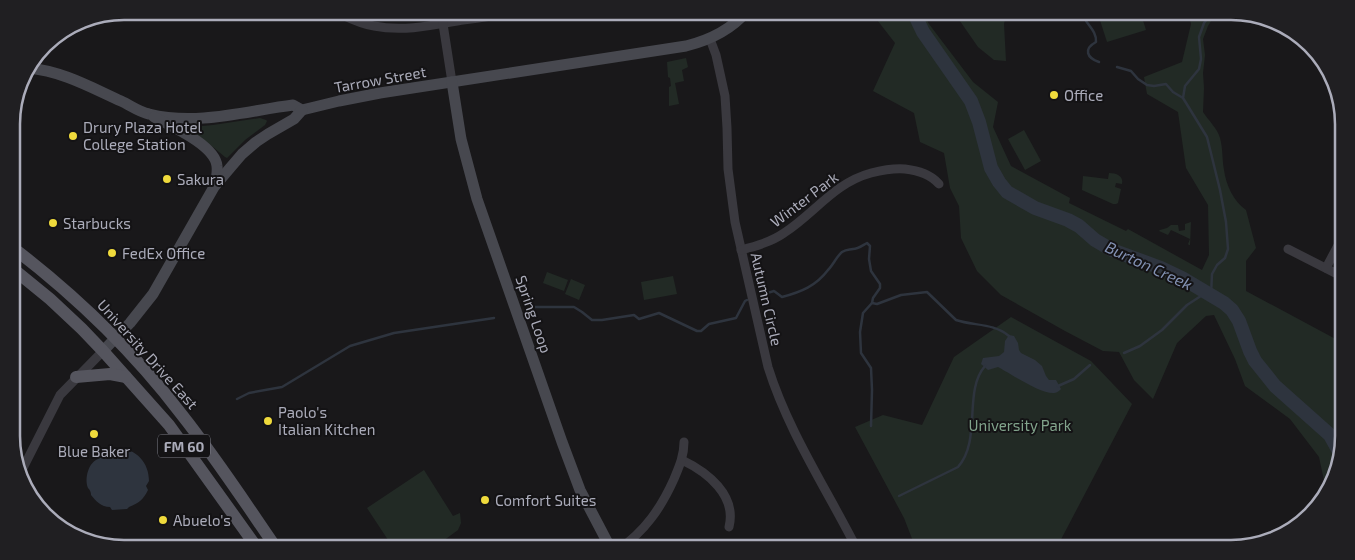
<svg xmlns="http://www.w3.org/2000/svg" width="1355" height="560" font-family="'Exo 2',sans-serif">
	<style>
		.green { fill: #222a25 }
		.water { fill: #2e343e }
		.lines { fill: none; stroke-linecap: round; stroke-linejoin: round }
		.stream { stroke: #2e343e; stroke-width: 2.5 }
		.river { stroke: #2e343e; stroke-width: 14 }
		.street { stroke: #3a393f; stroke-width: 9 }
		.secondary { stroke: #47484f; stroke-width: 11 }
		.primary { stroke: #55555e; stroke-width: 12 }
		.poi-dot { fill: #efda3c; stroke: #141315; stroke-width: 2 }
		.labels { text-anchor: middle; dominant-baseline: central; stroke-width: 4; stroke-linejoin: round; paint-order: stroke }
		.shield { fill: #141315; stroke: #7e7e88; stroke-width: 1 }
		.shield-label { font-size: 14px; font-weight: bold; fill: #abacba }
		.street-label { font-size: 15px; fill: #abacba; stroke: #141315 }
		.poi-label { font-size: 15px; fill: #abacba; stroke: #141315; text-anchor: start }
		.park-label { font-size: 15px; fill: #82a48c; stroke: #141315 }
		.water-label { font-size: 16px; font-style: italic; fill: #8392b4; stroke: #141315 }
		.rim { fill: none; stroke: #abacba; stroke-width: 2.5 }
	</style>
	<rect width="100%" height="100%" fill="#19181a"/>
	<!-- green -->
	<g class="green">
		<path d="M873,11H922L929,24L973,82L998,102L993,127L1011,166L1070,198L1069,203L1126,231L1128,229L1202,270L1209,255L1208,205L1186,168L1178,112L1147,94L1144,77L1182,62L1191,24L1188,11H1217L1208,26L1203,39L1205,55L1203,73L1204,88L1203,112C1208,120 1218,129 1220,138C1223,149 1222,159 1224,170C1226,185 1234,202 1246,210L1256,248L1246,261V291L1343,343L1344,436L1335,479L1326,490L1319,457L1290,419L1245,386L1235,359L1214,315L1206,316L1177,343L1153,399L1134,380L1119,352L1103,351L1065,331L1001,295L977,271L961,238L959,206L950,188L944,153L920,142L914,113L873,91L895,43L874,16Z"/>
		<polygon points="953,11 1007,11 1004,24 1006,61 994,60 978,47"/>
		<polygon points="1097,11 1140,11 1146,30 1107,42"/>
		<polygon points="686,58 688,67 682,70 684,81 675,83 679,104 669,106 669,87 671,86 670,78 668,77 667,62"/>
		<polygon points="260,118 266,120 267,121 265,125 245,140 227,158 225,157 207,142 189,129 191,127 213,125"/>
		<polygon points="1024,130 1041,161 1025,170 1008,139"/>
		<path d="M1109,173C1116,173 1124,176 1122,184L1116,183L1115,187L1121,189L1118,203L1116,204H1113L1082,190L1083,176L1108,179Z"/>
		<polygon points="1191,222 1190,245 1189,245 1188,244 1190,239 1171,230 1168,235 1159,231 1160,230 1167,228 1171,225 1178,225 1179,231 1185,230 1185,224"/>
		<polygon points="547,272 568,280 564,291 543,283"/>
		<polygon points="673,276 677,294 644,300 641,282"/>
		<polygon points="571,279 585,285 579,300 565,294"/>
		<polygon points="1011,317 1091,361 1132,404 1056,549 916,549 904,518 855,427 883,415 922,425 954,357"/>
		<polygon points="424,470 453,516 460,513 461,523 458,530 432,549 394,549 367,508"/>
	</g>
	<!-- water -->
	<g class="water">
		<path d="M1009,335L1014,336L1018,343L1019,350L1021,353L1035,360L1042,366L1046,376L1049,380H1056L1061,389C1058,392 1058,392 1054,393C1041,394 1011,374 998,367L988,370L981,364L983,358L999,356L1004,352L1005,341Z"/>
		<path d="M118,448C137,449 149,463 149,481L146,486L148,490C143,500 139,503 129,507L127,509L112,510L110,507C101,507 96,501 91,495C91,492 90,490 88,488C84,478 89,462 98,459L100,454L110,449L112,451H116Z"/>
	</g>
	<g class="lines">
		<!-- stream -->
		<g class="stream">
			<path d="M1082,11C1083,23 1097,29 1096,42C1083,49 1087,58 1099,62"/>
			<polyline points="1117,67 1131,71 1138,79 1147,85 1154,86 1166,84 1173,92 1183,98"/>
			<path d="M761,295L774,291L782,297C801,292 816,286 828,270C833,265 837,256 842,252C847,249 849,250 853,249C858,249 863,245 867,243L870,246L869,259L871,271L880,284V288L873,298L872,303L863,313L860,332L861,353L871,368L872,390L871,426"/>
			<polyline points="1211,295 1212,274 1217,265 1225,258 1228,249 1226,222 1220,190 1207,137 1183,98 1185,86 1199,69 1201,59 1199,37 1204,23 1213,11"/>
			<path d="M872,303L877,304L901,295L927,292L956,320C974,326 994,323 1009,336"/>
			<polyline points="529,307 574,307 582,312 592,320 602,320 634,315 639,319 659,313 697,331 701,331 709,324 736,318 745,301 747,300"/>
			<polyline points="1124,353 1140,346 1162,330 1187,305 1207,292"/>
			<polyline points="1058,386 1074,379 1090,365"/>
			<polyline points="237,399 249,393 282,387 350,346 394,333 494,318"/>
			<path d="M899,496L958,467C982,440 963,391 985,366"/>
		</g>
		<!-- river -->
		<polyline class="river" points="913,11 923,32 971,101 979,122 991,168 999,182 1007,192 1035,208 1068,220 1079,226 1095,240 1112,250 1161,268 1182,278 1224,303 1232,310 1239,321 1250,351 1255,361 1275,386 1330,435 1340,453"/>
		<!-- street -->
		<g class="street">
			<path d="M334,11C347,17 360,24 374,26C404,32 434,25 463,20C480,18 496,16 513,11"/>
			<polyline points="441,11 452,82"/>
			<path d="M710,39L716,55L725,96L727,128L728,169L735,222L768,367C788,431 826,488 857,549"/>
			<polyline points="1288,249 1343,277"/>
			<path d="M741,250C756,246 771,242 784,233C815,213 834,183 871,173C883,170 893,168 905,169C919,171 930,174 939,184"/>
			<polyline points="1326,268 1343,236"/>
			<path d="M682,460C707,472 737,495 729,527"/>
			<polyline points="21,472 60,395 103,351"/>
			<path d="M619,549C645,531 661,508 674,479C679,467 684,456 684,442"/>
		</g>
		<!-- secondary -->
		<g class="secondary">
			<path d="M28,68C62,71 90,87 121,101C130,105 139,112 149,114C197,126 246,111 293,105L302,110L339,101L380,93L686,46C710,40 731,30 747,11"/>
			<polyline points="452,82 461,139 477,199 562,442 580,490 611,549"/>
			<path d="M154,117C171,126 215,145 217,166C218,172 216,179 215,185"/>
			<polyline points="103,351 130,323 153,294 214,187 230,168 242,154 256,142 268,134 294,119 302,110"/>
		</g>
		<!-- primary -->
		<g class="primary">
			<path d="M12,247C75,295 134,352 182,415C216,458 246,504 277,549"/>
			<polyline points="12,268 50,299 82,329 103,351 169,425 258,549"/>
			<polyline points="76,377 110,374 126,377"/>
		</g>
	</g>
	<!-- markers -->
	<g class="poi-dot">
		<circle cx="1054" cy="95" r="5"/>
		<circle cx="73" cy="136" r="5"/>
		<circle cx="167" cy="179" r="5"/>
		<circle cx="53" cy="223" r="5"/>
		<circle cx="112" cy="253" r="5"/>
		<circle cx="268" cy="421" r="5"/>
		<circle cx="94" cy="434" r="5"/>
		<circle cx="485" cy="500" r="5"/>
		<circle cx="163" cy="520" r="5"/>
	</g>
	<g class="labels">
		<!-- shield labels -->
		<rect class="shield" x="158" y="434.5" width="52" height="23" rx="4"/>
		<g class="shield-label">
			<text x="184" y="446">FM 60</text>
		</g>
		<!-- street labels -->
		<g class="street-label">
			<text transform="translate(380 79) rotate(-10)">Tarrow Street</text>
			<text transform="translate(804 199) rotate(-37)">Winter Park</text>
			<text transform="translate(767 299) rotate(77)">Autumn Circle</text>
			<text transform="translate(534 314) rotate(71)">Spring Loop</text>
			<text transform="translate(148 354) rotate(48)">University Drive East</text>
		</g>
		<!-- poi labels -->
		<g class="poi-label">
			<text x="1064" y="95">Office</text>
			<text x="83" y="127">Drury Plaza Hotel<tspan x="83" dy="17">College Station</tspan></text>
			<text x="177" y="179">Sakura</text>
			<text x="63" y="223">Starbucks</text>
			<text x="122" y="253">FedEx Office</text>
			<text x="278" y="412">Paolo's<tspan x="278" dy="17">Italian Kitchen</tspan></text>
			<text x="94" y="451" text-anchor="middle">Blue Baker</text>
			<text x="495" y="500">Comfort Suites</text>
			<text x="173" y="520">Abuelo's</text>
		</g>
		<!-- park labels -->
		<g class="park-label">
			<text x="1020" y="425">University Park</text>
		</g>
		<!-- water labels -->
		<g class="water-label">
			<text transform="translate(1149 265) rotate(25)">Burton Creek</text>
		</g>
	</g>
	<!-- crop -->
	<path d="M0 0H1355V560H0ZM124 20H1231A104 104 0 0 1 1335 124V436A104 104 0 0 1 1231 540H124A104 104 0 0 1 20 436V124A104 104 0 0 1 124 20Z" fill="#201f22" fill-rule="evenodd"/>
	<path class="rim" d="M124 20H1231A104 104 0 0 1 1335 124V436A104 104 0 0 1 1231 540H124A104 104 0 0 1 20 436V124A104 104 0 0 1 124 20Z"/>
</svg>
